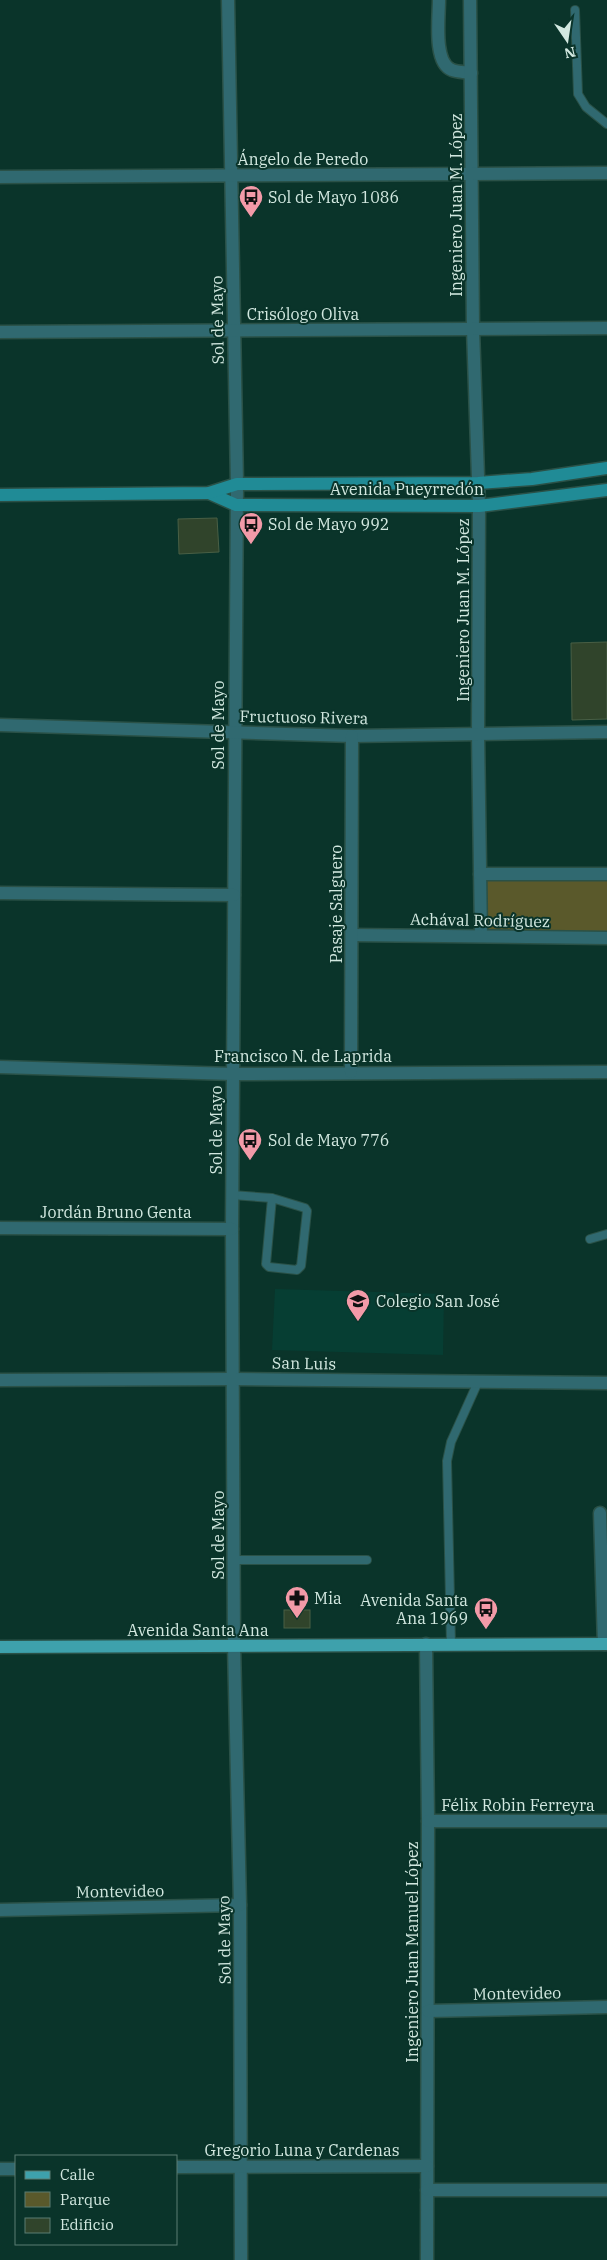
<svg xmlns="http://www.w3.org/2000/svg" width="607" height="2260" font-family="'IBM Plex Serif',serif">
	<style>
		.built { fill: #063e33 }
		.green { fill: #5a592b }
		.building { fill: #30442b; stroke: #495f45 }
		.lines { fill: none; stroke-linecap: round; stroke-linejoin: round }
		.service-casing { stroke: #2a5147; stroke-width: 10 }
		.minor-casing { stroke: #2a5147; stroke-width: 15 }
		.secondary-casing { stroke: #2a5147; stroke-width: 15 }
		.primary-casing { stroke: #2a5147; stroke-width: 15 }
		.service { stroke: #306970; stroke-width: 8 }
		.minor { stroke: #306970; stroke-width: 12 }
		.secondary { stroke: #208b96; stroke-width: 12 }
		.primary { stroke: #3ea1ac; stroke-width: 12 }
		.labels { text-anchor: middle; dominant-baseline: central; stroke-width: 4; stroke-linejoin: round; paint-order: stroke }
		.street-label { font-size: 16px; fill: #d2e8e0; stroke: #0a342a }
		.poi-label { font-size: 16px; fill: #d2e8e0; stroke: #0a342a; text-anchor: start }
	</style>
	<rect width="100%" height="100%" fill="#0a342a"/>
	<!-- built -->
	<polygon class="built" points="275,1289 444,1294 443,1355 272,1350"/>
	<!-- green -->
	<polygon class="green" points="607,878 607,933 484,932 484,879"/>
	<!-- building -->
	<g class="building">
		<polygon points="217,518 219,552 179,554 178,519"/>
		<polygon points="607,642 607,719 572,720 571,643"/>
		<rect x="284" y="1610" width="26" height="18"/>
	</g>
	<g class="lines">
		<!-- service casing -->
		<g class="service-casing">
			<g id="service">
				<polyline points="575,10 578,94 586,107 607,124"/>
				<polyline points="232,1195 272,1198 305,1208 307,1211 301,1266 297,1270 269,1267 266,1264 272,1198"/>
				<polyline points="590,1239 607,1234"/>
				<polyline points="234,1560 367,1560"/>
				<polyline points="451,1645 447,1461 451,1442 478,1382"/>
			</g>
		</g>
		<!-- minor casing -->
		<g class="minor-casing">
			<g id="minor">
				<polyline points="228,0 237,484 232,1229 234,1646 240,1905 241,2260"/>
				<path d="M439,0C439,17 433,63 452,70C457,72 465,72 471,73"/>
				<polyline points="470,0 473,329 479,506 478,734 481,936"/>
				<polyline points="0,177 607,173"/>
				<polyline points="0,332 607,328"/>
				<polyline points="0,725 352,736 607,732"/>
				<polyline points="480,874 607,874"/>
				<polyline points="0,893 234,895"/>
				<polyline points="352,935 607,938"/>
				<polyline points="0,1067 233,1074 607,1072"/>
				<polyline points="351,1072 352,736"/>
				<polyline points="0,1228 232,1229"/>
				<polyline points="0,1380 233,1379 607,1383"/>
				<polyline points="600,1513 604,1644"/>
				<polyline points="426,1644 428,1821 427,2260"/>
				<polyline points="428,1821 607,1821"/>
				<polyline points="0,1910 240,1905"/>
				<polyline points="428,2011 607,2007"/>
				<polyline points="176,2167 427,2166"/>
				<polyline points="0,2169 16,2169"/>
				<polyline points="427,2190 607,2190"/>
			</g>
		</g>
		<!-- secondary casing -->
		<g class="secondary-casing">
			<g id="secondary">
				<polyline points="209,493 236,505 479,506 607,490"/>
				<polyline points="0,495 209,493 237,484 478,483 532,479 607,468"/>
			</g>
		</g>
		<!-- primary casing -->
		<g class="primary-casing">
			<polyline id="primary" points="0,1647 607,1644"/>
		</g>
		<!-- service -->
		<use href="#service" class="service"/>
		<!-- minor -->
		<use href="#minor" class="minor"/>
		<!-- secondary -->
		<use href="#secondary" class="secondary"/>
		<!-- primary -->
		<use href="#primary" class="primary"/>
	</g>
	<!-- icons -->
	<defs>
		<g id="bus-pin" transform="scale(1.25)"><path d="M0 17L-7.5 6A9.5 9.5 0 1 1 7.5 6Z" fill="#f39aa8" stroke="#0a342a"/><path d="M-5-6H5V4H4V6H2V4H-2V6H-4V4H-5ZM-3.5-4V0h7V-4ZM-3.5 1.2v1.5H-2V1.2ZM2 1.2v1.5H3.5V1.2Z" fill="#111"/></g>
		<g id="school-pin" transform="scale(1.25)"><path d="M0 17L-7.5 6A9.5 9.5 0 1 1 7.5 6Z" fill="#f39aa8" stroke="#0a342a"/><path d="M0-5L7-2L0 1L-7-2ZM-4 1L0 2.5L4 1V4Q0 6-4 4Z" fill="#111"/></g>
		<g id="pharmacy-pin" transform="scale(1.25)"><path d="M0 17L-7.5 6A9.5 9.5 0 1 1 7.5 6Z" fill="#f39aa8" stroke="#0a342a"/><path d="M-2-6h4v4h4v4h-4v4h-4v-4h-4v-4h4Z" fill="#111"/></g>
	</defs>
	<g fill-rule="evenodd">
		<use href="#bus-pin" x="251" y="197"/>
		<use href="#bus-pin" x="251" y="524"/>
		<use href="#bus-pin" x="250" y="1140"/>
		<use href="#school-pin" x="358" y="1301"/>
		<use href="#pharmacy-pin" x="297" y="1598"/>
		<use href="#bus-pin" x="486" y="1609"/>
	</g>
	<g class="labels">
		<!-- street labels -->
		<g class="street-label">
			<text x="303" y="159">Ángelo de Peredo</text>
			<text transform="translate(456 205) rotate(-90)">Ingeniero Juan M. López</text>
			<text x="303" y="314">Crisólogo Oliva</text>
			<text transform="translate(217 320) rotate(-91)">Sol de Mayo</text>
			<text x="407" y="489">Avenida Pueyrredón</text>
			<text transform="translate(463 610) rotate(-90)">Ingeniero Juan M. López</text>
			<text transform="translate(304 717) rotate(1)">Fructuoso Rivera</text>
			<text transform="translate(218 725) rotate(-90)">Sol de Mayo</text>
			<text transform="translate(336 904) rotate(-90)">Pasaje Salguero</text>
			<text transform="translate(480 920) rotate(1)">Achával Rodríguez</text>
			<text x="303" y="1056">Francisco N. de Laprida</text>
			<text transform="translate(216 1130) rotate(-90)">Sol de Mayo</text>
			<text x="116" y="1212">Jordán Bruno Genta</text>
			<text transform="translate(304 1363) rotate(1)">San Luis</text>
			<text transform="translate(218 1535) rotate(-90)">Sol de Mayo</text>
			<text x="198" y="1630">Avenida Santa Ana</text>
			<text x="518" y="1805">Félix Robin Ferreyra</text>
			<text transform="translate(120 1891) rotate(-1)">Montevideo</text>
			<text transform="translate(224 1940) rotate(-91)">Sol de Mayo</text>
			<text transform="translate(412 1952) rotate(-90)">Ingeniero Juan Manuel López</text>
			<text transform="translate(517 1993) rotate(-1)">Montevideo</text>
			<text x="302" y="2150">Gregorio Luna y Cardenas</text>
		</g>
		<!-- poi labels -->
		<g class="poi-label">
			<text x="268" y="197">Sol de Mayo 1086</text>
			<text x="268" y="524">Sol de Mayo 992</text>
			<text x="268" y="1140">Sol de Mayo 776</text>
			<text x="376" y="1301">Colegio San José</text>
			<text x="314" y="1598">Mia</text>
			<text x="468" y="1600" text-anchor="end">Avenida Santa<tspan x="468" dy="18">Ana 1969</tspan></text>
		</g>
	</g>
	<!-- legend -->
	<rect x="15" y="2155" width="162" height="90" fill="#0a342a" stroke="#5a7c73"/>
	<rect x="25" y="2171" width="25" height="8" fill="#3ea1ac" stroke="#5a7c73"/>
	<text x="60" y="2180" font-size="15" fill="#d2e8e0">Calle</text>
	<rect x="25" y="2192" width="25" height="15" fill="#5a592b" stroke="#5a7c73"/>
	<text x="60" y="2205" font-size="15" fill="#d2e8e0">Parque</text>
	<rect x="25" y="2218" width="25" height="15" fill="#30442b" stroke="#5a7c73"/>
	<text x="60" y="2230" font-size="15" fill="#d2e8e0">Edificio</text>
	<!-- north arrow -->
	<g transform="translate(567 40) rotate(167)" stroke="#0a342a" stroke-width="4" paint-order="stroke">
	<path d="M0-4L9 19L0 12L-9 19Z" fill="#d2e8e0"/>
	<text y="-8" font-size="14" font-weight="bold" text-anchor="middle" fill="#d2e8e0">N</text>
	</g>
</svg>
